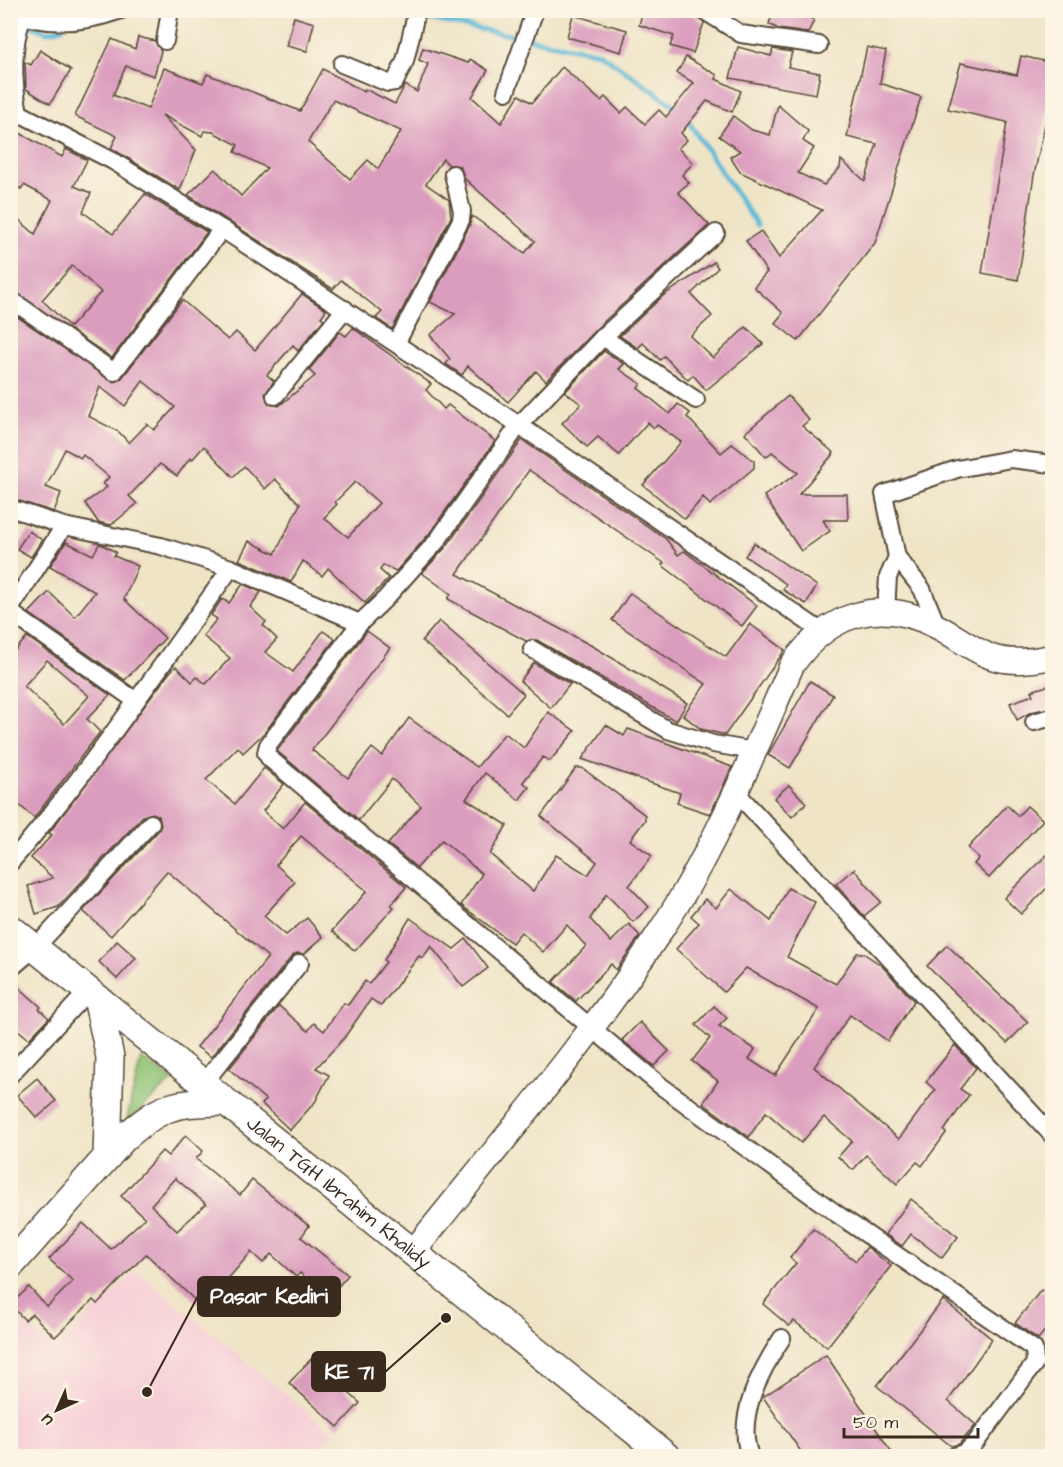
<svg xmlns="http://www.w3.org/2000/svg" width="1063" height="1467" font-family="'Architects Daughter',sans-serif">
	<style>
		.built { fill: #f6cfd7 }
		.green { fill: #90c476; stroke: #66774a; stroke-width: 1.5 }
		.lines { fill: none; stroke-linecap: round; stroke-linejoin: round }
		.stream { stroke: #58b8d7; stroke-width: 5 }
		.building { fill: #db9dbe; fill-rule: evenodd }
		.street-casing { stroke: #564637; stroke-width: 20 }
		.secondary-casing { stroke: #564637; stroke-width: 27 }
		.primary-casing { stroke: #564637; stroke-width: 30 }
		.street { stroke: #fff; stroke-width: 16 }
		.secondary { stroke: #fff; stroke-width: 24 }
		.primary { stroke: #fff; stroke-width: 27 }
		.labels { text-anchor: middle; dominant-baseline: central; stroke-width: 6; stroke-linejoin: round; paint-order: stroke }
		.street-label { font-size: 20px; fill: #3b2a1e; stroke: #fcf5e5 }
		.leader { fill: none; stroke: #3b2a1e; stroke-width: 2 }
		.callout-dot { fill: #3b2a1e; stroke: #fcf5e5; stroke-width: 2 }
		.callout { fill: #3b2a1e; stroke: #3b2a1e; stroke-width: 2 }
		.callout-label { font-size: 21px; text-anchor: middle; font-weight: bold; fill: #fff }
	</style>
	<rect width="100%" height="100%" fill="#fcf5e5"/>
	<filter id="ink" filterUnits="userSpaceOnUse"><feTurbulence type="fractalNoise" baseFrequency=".0167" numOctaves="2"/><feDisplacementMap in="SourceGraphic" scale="12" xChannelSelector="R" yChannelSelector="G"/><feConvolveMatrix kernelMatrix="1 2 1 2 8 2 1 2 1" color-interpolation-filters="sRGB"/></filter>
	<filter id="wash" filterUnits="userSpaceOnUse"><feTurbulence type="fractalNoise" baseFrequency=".008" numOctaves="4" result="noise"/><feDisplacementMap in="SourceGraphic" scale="24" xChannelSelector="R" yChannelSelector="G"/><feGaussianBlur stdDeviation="1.35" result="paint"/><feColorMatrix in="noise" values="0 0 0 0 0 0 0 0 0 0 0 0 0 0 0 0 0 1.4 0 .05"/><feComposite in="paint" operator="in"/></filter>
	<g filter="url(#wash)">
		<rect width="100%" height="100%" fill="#efe4c6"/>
		<!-- built -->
		<polygon class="built" points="136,1270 333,1433 312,1456 11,1456 11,1311 54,1350"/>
		<!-- green -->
		<polygon class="green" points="141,1058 173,1080 126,1122"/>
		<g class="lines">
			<!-- stream -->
			<g class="stream">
				<polyline points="384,10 600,53 680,110"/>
				<polyline points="29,25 47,32 62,28"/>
				<polyline points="686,118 757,225"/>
			</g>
		</g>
		<g id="blocks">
			<!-- building -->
			<g class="building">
				<polygon points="643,10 693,10 694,15 704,23 693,53 670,46 674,36 639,25"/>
				<polygon points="774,10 792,10 814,20 808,33 778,29 769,24"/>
				<polygon points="573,15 627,30 621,52 567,37"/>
				<polygon points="294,17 314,23 307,51 286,46"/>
				<path d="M138,37L155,41L161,51L154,76L126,66L113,95L148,109L164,68L203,83L207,74L300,111L323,69L364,92L365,89L395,104L405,85L417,92L428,64L419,60L423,48L468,63L470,59L488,70L472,97L501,123L519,95L532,103L562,67L601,101L605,97L621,113L627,107L645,124L659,110L666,117L694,83L677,73L686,57L717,75L716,79L741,91L732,112L707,101L681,133L687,140L678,148L693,163L682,175L689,183L678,192L709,225L596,329L546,381L536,371L508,402L468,366L462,375L446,364L450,359L430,335L455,314L430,302L470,225L472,216L525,253L535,241L465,179L460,166L449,165L443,159L426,184L449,200L451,217L392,329L376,318L382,312L341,280L333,289L188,195L215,169L241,196L267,168L235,152L238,145L213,132L204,131L202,136L162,115L196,150L180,190L111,148L117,136L75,116L112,39L135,49ZM333,100L401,131L378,169L368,160L350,179L308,142Z"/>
				<polygon points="738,47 771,56 773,49 792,52 788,67 820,73 816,94 730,78"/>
				<polygon points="867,47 886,51 880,83 921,97 875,243 798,341 775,323 783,313 754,287 767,272 746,241 761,231 779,258 822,210 740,172 730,157 740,151 719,136 733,116 752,130 770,135 778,105 808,131 803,141 814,148 798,173 824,185 840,168 841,160 865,181 877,144 847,137"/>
				<polygon points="40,50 71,70 50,104 26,89 25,62 31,65"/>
				<polygon points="1021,56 1053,63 1053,88 1034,175 1018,280 982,273 1007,122 948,109 961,63 1017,75"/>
				<path d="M18,132L62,157L66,149L87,160L74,186L91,193L83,212L113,234L145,194L207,232L112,358L10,289V212L35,234L52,200L24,185L21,189L10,183V135ZM72,266L101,292L70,327L42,300Z"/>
				<polygon points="714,262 718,268 691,294 712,316 690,336 713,358 746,327 763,344 706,390 693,375 688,380 664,356 660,360 643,343 638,348 620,336 664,295"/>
				<path d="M302,294L326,310L321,317L324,319L298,351L293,345L267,375L274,381L265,394L269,404L279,406L315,376L309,370L340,332L346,336L353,328L431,384L426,390L444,409L448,405L495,441L429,534L396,571L383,565L380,570L389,578L365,603L328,568L322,576L303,561L291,582L239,560L249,541L275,554L300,504L275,479L265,489L244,466L233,477L204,446L192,460L190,458L177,476L160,464L129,496L137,504L111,525L98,522L85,503L107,487L103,484L109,477L83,455L81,458L65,449L46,487L61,493L54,512L10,498V312L114,382L122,378L182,300L228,340L236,332L255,350ZM143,381L175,407L154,430L147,424L129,443L119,432L88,416L100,387L125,406ZM355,482L379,503L348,537L324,518L337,504L335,502Z"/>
				<polygon points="604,351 624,364 619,369 641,384 638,388 670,414 678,404 690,413 687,417 721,453 732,444 754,461 754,468 710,505 703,497 685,519 643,485 681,442 657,425 654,428 648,422 619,455 598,437 587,447 562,423 581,404 565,392"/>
				<polygon points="788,396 809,420 802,426 834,453 799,494 847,494 848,520 823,520 830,531 801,551 764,496 798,473 772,452 766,457 745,433"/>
				<polygon points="522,440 666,539 678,555 684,551 757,606 742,626 662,565 664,563 529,470 457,574 594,647 687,703 676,721 537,640 526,641 448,599 451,594 422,573 446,547"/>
				<polygon points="29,531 42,540 31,557 17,549"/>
				<polygon points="66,542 93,555 99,544 103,545 116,552 114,556 138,566 124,599 165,638 125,680 29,613 49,592 75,617 95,592 50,566"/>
				<polygon points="754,543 817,586 806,604 783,590 786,584 745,556"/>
				<polygon points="243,584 261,592 250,607 266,622 263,625 277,639 265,652 293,672 323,631 335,639 265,732 243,753 238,747 206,780 235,804 264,768 284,784 263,811 283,829 305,802 406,887 391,905 394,907 355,951 332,931 367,891 301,836 276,865 295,882 264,916 286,935 307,918 323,937 304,954 297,953 292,956 211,1057 197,1047 268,957 167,871 111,936 83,911 159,830 161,825 159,816 153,813 143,816 58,907 36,914 28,886 53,878 31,858 52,835 49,833 170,672 176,666 192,682 197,677 206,684 230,658 203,636 217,619 211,615 222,599 229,603"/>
				<polygon points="630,593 726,657 750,624 785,650 725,735 701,729 683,715 706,684 612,620"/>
				<polygon points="439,621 524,694 507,714 422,641"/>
				<polygon points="367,631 390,648 312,750 348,778 372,748 382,756 409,718 477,767 505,733 524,748 548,712 575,731 550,761 543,757 523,782 529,787 519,800 485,773 466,799 507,825 490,854 533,891 556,855 588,875 597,862 541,816 576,768 582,768 645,815 645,820 630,840 652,856 629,886 649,907 633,922 606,894 590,919 611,942 629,924 640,936 616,970 611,964 576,1001 553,982 586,946 567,925 543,952 521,932 512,943 461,905 482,874 442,840 417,868 388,844 421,806 392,779 359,820 277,751"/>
				<path d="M27,637L110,695L87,719L100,732L34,818L10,797V656ZM47,660L89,696L64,724L24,686Z"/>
				<polygon points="534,663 570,684 551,708 520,681"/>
				<polygon points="810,681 833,695 790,768 768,755"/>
				<polygon points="1053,684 1053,707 1031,712 1017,720 1010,703 1033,695 1031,691"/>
				<polygon points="606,725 624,736 628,729 732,767 710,814 677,803 680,793 582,759"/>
				<polygon points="789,785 806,803 792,817 774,798"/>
				<polygon points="1007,805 1018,816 1027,806 1043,820 989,878 974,864 979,858 968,848"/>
				<polygon points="1053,849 1053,882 1021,914 1004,898"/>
				<polygon points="854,869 881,902 864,916 836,884"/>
				<polygon points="788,888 815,902 787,957 836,984 857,953 863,953 881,965 914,1001 888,1041 850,1015 814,1067 899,1139 935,1090 926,1082 955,1045 976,1068 960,1089 969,1095 944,1131 946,1133 922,1166 917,1162 897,1184 866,1155 853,1170 838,1157 852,1141 824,1117 801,1143 766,1112 749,1137 703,1103 718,1081 692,1061 710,1038 696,1025 714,1006 727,1018 719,1026 755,1049 749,1059 775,1076 819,1009 746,968 724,992 676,949 699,923 691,916 705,899 716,908 731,889 771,921"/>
				<polygon points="410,918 454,949 466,939 488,968 463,987 431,946 423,958 419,956 381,1006 371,999 344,1038 316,1068 329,1075 315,1102 290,1130 262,1104 266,1100 229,1069 279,1006 308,1031 314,1023 324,1031 344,1003 348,1005 365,981 369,984 386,962 384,960"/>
				<polygon points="117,941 136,958 117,979 99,962"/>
				<polygon points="947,945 1028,1022 1007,1043 927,966"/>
				<polygon points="10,979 41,1007 39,1009 49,1018 29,1039 18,1030 10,1038"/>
				<polygon points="640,1022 669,1051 654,1066 622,1040"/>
				<polygon points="37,1078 56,1101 37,1118 17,1095"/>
				<path d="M186,1135L203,1151L196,1159L240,1195L252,1180L309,1226L301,1237L348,1275L328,1298L300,1273L296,1277L271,1254L263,1263L251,1252L203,1308L146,1254L97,1304L93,1300L55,1337L32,1314L25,1320L10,1305L29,1287L47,1307L73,1281L49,1259L83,1223L111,1249L145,1218L121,1196L162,1151L168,1156ZM175,1178L206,1204L177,1231L151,1205Z"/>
				<polygon points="911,1199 958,1237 942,1258 911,1234 902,1246 885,1234"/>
				<polygon points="813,1229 856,1261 867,1247 891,1266 827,1347 794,1321 789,1326 763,1304 796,1263 790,1258"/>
				<polygon points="1041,1290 1053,1299 1053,1321 1038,1339 1015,1323"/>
				<polygon points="943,1300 992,1339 948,1401 976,1425 959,1444 951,1446 877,1386"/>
				<polygon points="826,1355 891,1451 883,1456 804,1456 763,1397"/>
				<polygon points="311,1359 360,1403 338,1427 289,1383"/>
			</g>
		</g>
	</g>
	<g filter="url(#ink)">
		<use href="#blocks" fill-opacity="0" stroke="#564637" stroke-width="1.5"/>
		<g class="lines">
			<!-- street casing -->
			<g class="street-casing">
				<g id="street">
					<polyline points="703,10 741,34 819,45"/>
					<path d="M10,11C46,27 85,23 121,10"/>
					<polyline points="165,41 170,10"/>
					<polyline points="342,64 388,83 395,82 405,61 417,10"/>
					<polyline points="506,92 535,10"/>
					<path d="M19,113C13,83 11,45 23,17"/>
					<polyline points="10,125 19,113 113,161 222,229 519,425 821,631"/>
					<polyline points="10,299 114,372 222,229"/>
					<polyline points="603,337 696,400"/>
					<polyline points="397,342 461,220 462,211 453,174"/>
					<polyline points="275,396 345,309"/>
					<polyline points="10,508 64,526 161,546 231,568 360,623 268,745 266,753 269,758 661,1086 837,1214 1034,1349 1035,1363 976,1442 965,1453 955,1456"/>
					<polyline points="10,609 64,526"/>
					<polyline points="886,611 888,577 897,557"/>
					<polyline points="10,612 136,701"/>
					<polyline points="360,623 385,599 437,541 519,425 603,337 716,233"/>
					<polyline points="937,626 922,589 897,557 884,494 957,469 1011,459 1052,464"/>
					<polyline points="532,649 668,730 713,744 754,751"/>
					<polyline points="1034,722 1052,717"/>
					<polyline points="736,792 1052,1135"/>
					<path d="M10,863C91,770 159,668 231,568"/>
					<polyline points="10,969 36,947 151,823"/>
					<polyline points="10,1075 88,991"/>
					<polyline points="203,1084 300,963"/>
					<path d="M750,1456C735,1417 761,1370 782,1338"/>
				</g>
			</g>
			<!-- secondary casing -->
			<g class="secondary-casing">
				<path id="secondary" d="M413,1252C497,1147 585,1045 659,933C715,849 752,756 792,665C828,614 879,596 936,626C954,635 970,648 989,656C1009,664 1032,661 1052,657"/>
			</g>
			<!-- primary casing -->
			<g class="primary-casing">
				<g id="primary">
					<path id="s1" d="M10,928L666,1456"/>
					<polyline points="97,998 110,1057 107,1157"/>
					<path d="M10,1266L123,1139C161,1105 173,1103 224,1102"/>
				</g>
			</g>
			<!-- street -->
			<use href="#street" class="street"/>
			<!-- secondary -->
			<use href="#secondary" class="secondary"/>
			<!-- primary -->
			<use href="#primary" class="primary"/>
		</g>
	</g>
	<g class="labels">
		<!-- street labels -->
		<g class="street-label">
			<text stroke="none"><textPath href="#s1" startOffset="422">Jalan TGH Ibrahim Khalidy</textPath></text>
		</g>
	</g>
	<!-- callouts -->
	<path class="leader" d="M147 1392L198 1296M446 1318L385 1372"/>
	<g class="callout-dot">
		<circle cx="147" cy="1392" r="6"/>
		<circle cx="446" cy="1318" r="6"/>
	</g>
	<g class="callout">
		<rect x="198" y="1277" width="142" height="39" rx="6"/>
		<rect x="312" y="1352" width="73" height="39" rx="6"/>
	</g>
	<g class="callout-label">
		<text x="269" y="1303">Pasar Kediri</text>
		<text x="349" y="1379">KE 71</text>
	</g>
	<!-- margin -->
	<rect width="1063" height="1467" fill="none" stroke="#fcf5e5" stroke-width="36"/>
	<!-- north arrow -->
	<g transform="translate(57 1410) rotate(225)" stroke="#fcf5e5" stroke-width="4.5" paint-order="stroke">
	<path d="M0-4.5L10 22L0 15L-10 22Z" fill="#3b2a1e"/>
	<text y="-9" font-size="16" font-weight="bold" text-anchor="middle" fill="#3b2a1e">U</text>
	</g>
	<!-- scale -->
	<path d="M844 1428v9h134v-9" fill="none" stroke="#3b2a1e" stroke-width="3"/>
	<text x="853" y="1428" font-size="18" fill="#3b2a1e" stroke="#fcf5e5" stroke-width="4.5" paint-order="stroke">50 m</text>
</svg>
